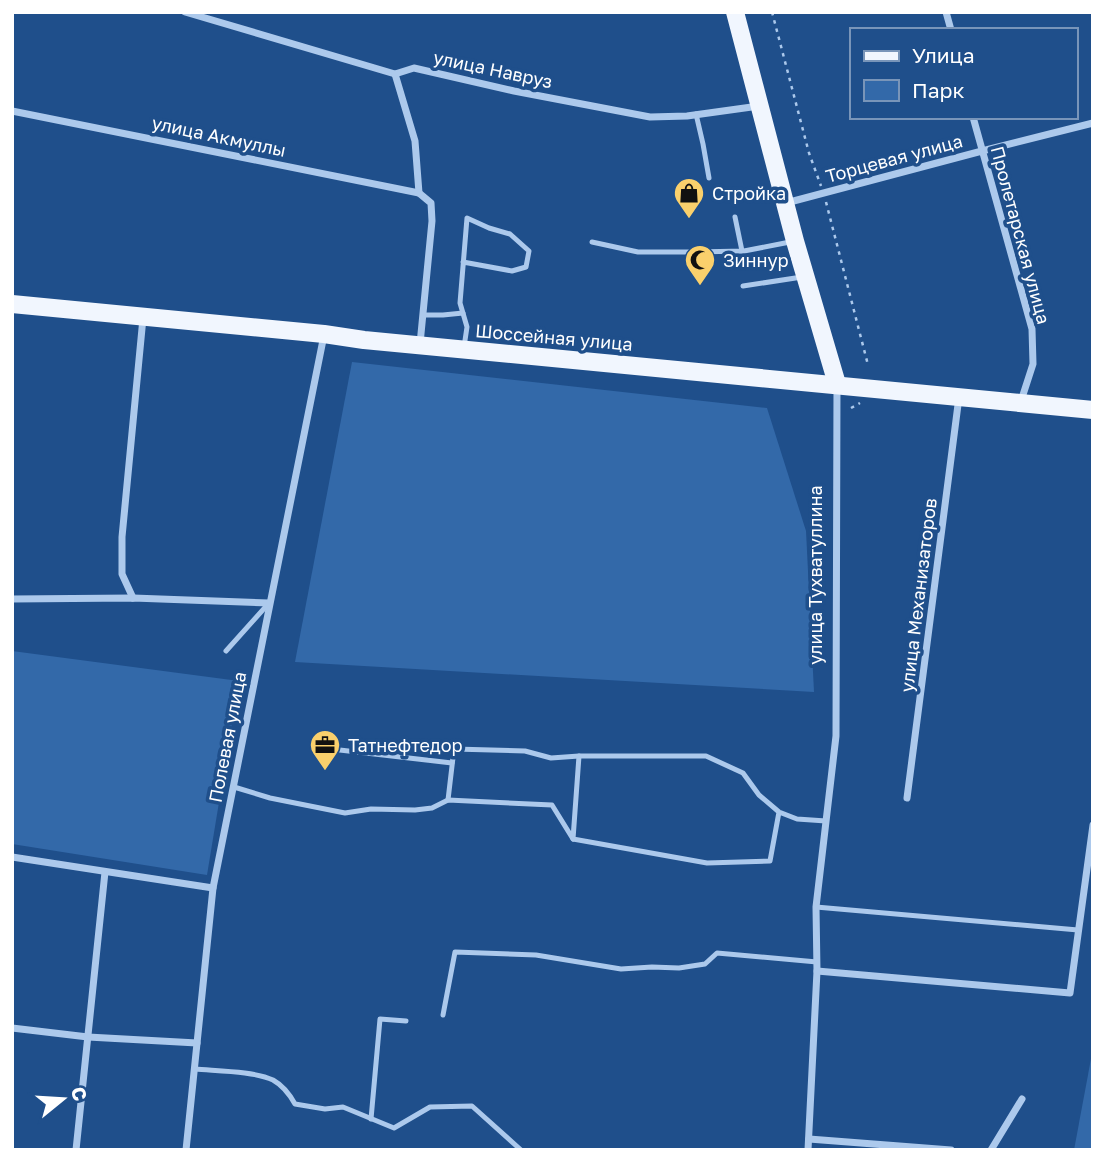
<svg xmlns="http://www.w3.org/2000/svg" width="1105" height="1162" font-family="'Golos Text',sans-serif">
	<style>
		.green { fill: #3369a9 }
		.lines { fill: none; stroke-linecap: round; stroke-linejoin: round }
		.path { stroke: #acc9ec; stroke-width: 2.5; stroke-dasharray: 3.5 5; stroke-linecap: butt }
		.lane { stroke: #acc9ec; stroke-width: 5 }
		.street { stroke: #acc9ec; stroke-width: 7 }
		.primary { stroke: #f1f6fe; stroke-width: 18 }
		.labels { text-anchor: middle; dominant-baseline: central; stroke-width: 7; stroke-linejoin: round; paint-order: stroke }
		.street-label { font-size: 18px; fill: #fff; stroke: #1f4f8b }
		.poi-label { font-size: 18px; fill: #fff; stroke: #1f4f8b; text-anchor: start }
	</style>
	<rect width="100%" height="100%" fill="#1f4f8b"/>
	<!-- green -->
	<g class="green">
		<polygon points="352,362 767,408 806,531 814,692 295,662"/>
		<polygon points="12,651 239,681 207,875 12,844"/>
		<polygon points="1093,1048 1093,1150 1074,1150"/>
	</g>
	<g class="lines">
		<!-- path -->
		<g class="path">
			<polyline points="772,12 809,153 821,186"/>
			<polyline points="826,202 868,365"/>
			<polyline points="851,408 860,403"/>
		</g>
		<!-- lane -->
		<g class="lane">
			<polyline points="696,114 703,144 709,178"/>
			<polyline points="735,217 742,251"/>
			<polyline points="592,242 638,252 695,252 744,251 790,242"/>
			<polyline points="463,262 512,271 526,267 529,251 510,234 489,228 467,218 460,303 467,327 464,347"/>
			<polyline points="743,286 802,277"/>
			<polyline points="423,315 443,315 463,313"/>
			<polyline points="226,651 269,603"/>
			<polyline points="331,749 452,763"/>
			<polyline points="234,787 270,798 345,813 371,809 415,810 432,808 448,800 552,805 573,839"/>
			<polyline points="448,800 454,749 525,751 551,758 579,756"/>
			<polyline points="779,812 770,861 707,863 573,839 579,756 706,756 743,773 759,795 779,812 797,819 826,821"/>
			<polyline points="816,907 1078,930"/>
			<polyline points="443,1015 455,952 536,955 621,969 652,967 679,968 705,964 717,953 817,962"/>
			<path d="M195,1069C216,1071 254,1071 273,1080C282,1085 290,1095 295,1104L325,1109L343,1107L394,1128L430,1107L472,1106L521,1150"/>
			<polyline points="371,1119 380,1019 406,1021"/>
		</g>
		<!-- street -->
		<g class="street">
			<polyline points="185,12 395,74 414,68 514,91 650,117 687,116 759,106"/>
			<polyline points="946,12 951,30"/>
			<polyline points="395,74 415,141 419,193 431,203 432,221 420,344"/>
			<polyline points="12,111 419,193"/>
			<polyline points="973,117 1032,329 1033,364 1021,401"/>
			<polyline points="786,203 982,151 1093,123"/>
			<polyline points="133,598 122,574 122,537 143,318"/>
			<polyline points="12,599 133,598 269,603"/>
			<polyline points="907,798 959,397"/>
			<polyline points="12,857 213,888"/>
			<polyline points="817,971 1070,993 1093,825"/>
			<polyline points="12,1028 88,1037 197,1043"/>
			<polyline points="809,1139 951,1150"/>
			<polyline points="76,1150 105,872"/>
			<polyline points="186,1150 213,888 324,335"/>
			<polyline points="808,1150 817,971 816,907 836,736 837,385"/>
			<polyline points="991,1150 1022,1099"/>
		</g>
		<!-- primary -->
		<g class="primary">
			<polyline points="735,12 795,241 837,384"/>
			<polyline points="12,304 324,334 364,340 1093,410"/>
		</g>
	</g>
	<!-- icons -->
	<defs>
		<g id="shop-pin" transform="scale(1.575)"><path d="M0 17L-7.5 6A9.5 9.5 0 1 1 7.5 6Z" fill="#fad06c" stroke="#1f4f8b"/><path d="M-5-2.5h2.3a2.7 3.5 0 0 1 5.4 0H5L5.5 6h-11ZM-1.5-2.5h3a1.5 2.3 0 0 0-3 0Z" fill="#111"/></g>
		<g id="mosque-pin" transform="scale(1.575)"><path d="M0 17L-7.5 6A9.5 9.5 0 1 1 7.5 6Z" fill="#fad06c" stroke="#1f4f8b"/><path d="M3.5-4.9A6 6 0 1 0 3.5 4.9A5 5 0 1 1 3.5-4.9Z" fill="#111"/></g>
		<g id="office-pin" transform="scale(1.575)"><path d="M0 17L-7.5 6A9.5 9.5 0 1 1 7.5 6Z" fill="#fad06c" stroke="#1f4f8b"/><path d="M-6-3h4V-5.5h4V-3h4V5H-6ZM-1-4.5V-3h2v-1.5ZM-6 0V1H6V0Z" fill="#111"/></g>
	</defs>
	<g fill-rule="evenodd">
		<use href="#shop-pin" x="689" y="193"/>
		<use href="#mosque-pin" x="700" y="260"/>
		<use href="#office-pin" x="325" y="745"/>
	</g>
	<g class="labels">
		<!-- street labels -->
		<g class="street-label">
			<text transform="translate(493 69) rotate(12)">улица Навруз</text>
			<text transform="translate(219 136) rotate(12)">улица Акмуллы</text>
			<text transform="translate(894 158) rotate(-15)">Торцевая улица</text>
			<text transform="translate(1021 235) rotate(75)">Пролетарская улица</text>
			<text transform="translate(554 337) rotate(5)">Шоссейная улица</text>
			<text transform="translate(815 575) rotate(-90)">улица Тухватуллина</text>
			<text transform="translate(918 595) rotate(-83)">улица Механизаторов</text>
			<text transform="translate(227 737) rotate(-79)">Полевая улица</text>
		</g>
		<!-- poi labels -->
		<g class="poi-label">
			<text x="712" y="193">Стройка</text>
			<text x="723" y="260">Зиннур</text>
			<text x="348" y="745">Татнефтедор</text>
		</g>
	</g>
	<!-- border -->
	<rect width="1105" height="1162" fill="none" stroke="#ffffff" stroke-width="28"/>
	<!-- legend -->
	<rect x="850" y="28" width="228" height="91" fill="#1f4f8b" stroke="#7995b9" stroke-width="2"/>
	<rect x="864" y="51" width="35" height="10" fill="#f1f6fe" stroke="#7995b9" stroke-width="2"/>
	<text x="912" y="63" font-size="21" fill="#ffffff">Улица</text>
	<rect x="864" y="80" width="35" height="21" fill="#3369a9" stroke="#7995b9" stroke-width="2"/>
	<text x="912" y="98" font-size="21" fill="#ffffff">Парк</text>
	<!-- north arrow -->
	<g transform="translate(63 1099) rotate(72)" stroke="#1f4f8b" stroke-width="5" paint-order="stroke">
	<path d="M0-5L12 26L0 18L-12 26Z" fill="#ffffff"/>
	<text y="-10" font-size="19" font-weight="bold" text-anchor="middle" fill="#ffffff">С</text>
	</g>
</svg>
